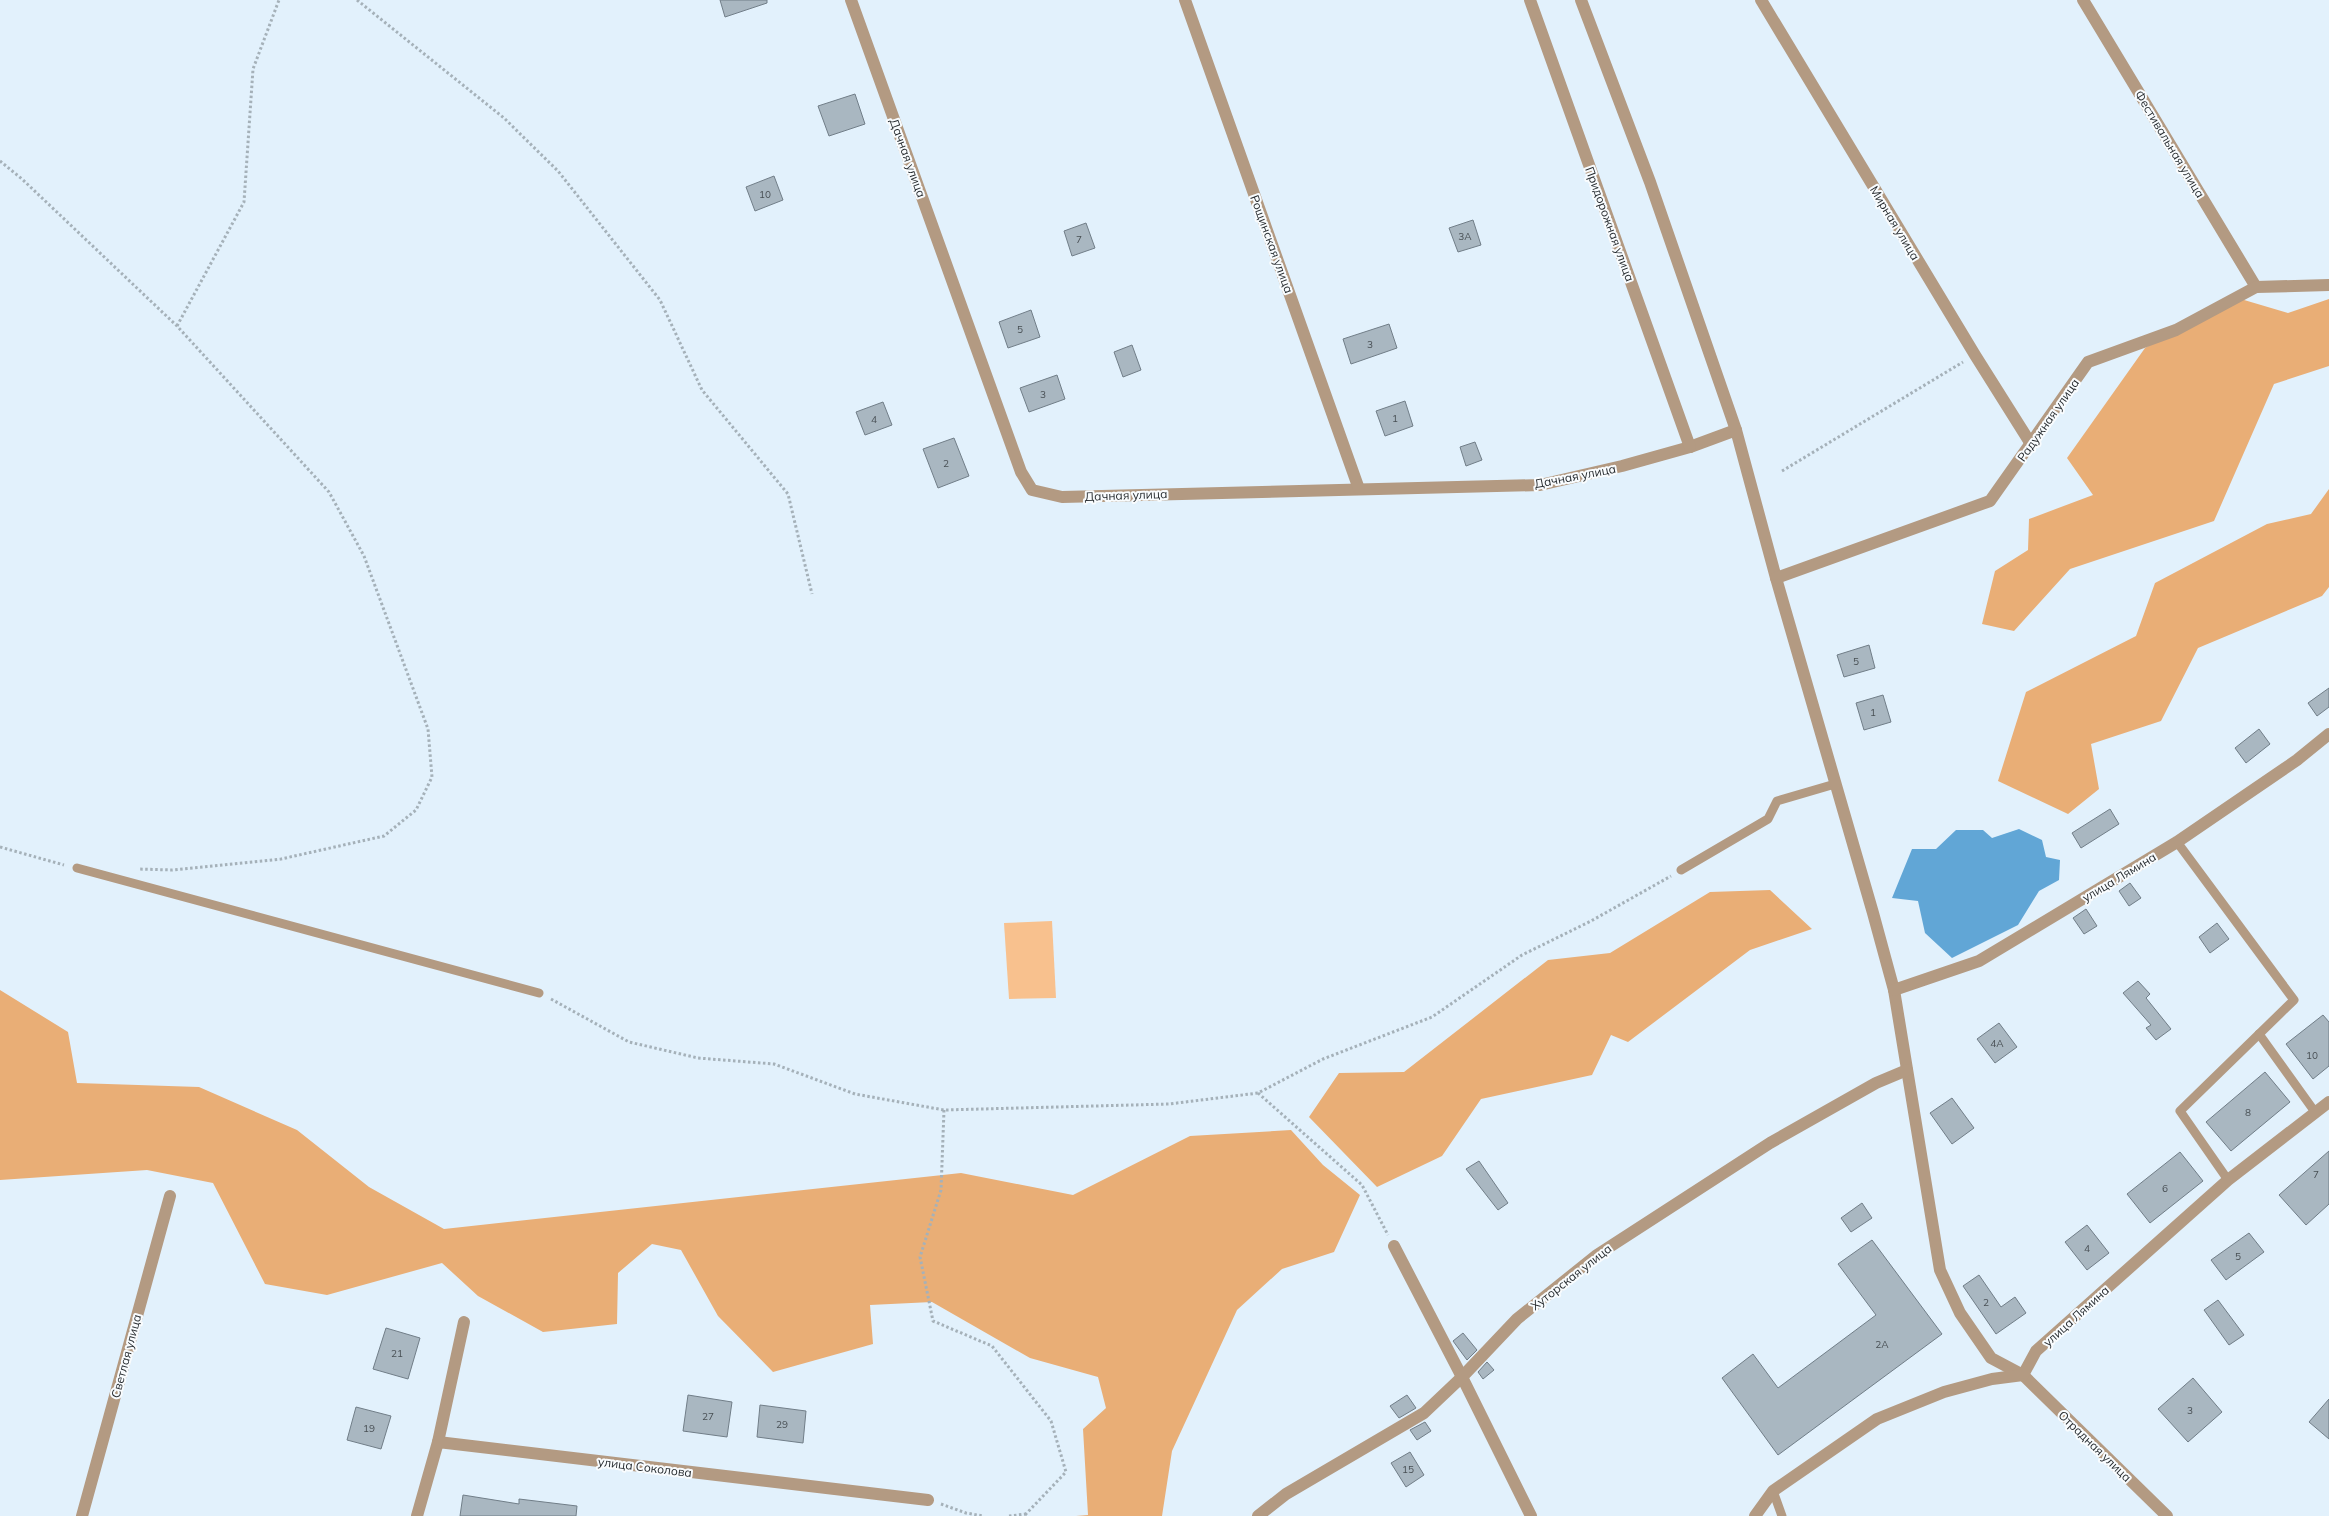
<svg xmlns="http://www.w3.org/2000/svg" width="2329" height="1516" font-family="Mulish,sans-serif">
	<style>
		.green { fill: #f8c18e }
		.forest { fill: #e9ae76 }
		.water { fill: #61a6d6 }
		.building { fill: #a9b7c1; stroke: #717e88 }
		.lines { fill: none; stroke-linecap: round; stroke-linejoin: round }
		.path { stroke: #a5b1b9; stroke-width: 3; stroke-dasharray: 2.5 2.5; stroke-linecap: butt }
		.service { stroke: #b39a82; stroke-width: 9 }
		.minor { stroke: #b39a82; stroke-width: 12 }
		.labels { text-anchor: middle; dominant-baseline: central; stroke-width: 4; stroke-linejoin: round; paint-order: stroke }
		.number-label { font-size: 10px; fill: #484f54 }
		.street-label { font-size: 12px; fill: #272c30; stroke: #f9fcfe }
	</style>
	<rect width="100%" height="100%" fill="#e2f1fc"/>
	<!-- green -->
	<polygon class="green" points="1052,921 1056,998 1009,999 1004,923"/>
	<!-- forest -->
	<g class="forest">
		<polygon points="2234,297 2288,313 2329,299 2329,366 2274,384 2214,521 2070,569 2014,631 1982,624 1995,571 2028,550 2029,519 2093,495 2067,458 2145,348"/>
		<polygon points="2329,489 2329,587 2322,596 2198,648 2161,721 2091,744 2099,789 2068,814 1998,781 2026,692 2136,636 2155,583 2267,524 2311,514"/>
		<polygon points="1770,890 1812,929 1750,950 1628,1042 1611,1035 1592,1075 1481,1099 1442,1156 1377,1187 1309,1117 1339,1073 1404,1072 1548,960 1610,953 1710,892"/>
		<polygon points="0,990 68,1032 77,1083 199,1087 297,1130 369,1187 444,1229 961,1173 1073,1195 1190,1136 1291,1130 1323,1165 1360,1195 1334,1252 1282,1269 1237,1310 1172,1451 1162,1516 1076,1516 1088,1515 1083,1429 1106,1408 1098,1377 1030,1358 932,1302 870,1305 873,1344 773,1372 718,1316 681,1250 652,1244 618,1273 617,1324 543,1332 478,1296 442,1263 327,1295 265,1284 213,1183 147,1170 0,1180"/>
	</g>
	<!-- water -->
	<polygon class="water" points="2019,829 2042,840 2046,857 2060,860 2059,880 2039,891 2018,925 1952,958 1925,933 1918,901 1892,898 1912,849 1936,849 1956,830 1983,830 1992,838"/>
	<!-- building -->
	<g class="building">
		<polygon points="720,0 767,0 767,3 725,17"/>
		<polygon points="855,94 865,124 829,136 818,106"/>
		<polygon points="774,176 783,200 755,211 746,187"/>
		<polygon points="1473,220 1481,245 1458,252 1449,228"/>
		<polygon points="1086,223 1095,248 1072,256 1064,231"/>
		<polygon points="1031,310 1040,337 1008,348 999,322"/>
		<polygon points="1389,324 1397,348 1351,364 1343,339"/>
		<polygon points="1132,345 1141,370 1123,377 1114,352"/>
		<polygon points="1057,375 1065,399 1029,412 1020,388"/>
		<polygon points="1405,401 1413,426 1385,436 1376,411"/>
		<polygon points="883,402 892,425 865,435 856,412"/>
		<polygon points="954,438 969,476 938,488 923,449"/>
		<polygon points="1475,442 1482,460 1466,466 1460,447"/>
		<polygon points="1869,645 1875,668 1844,677 1837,655"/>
		<polygon points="2329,688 2329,707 2317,716 2308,703"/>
		<polygon points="1883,695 1891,722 1864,730 1856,703"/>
		<polygon points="2259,729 2270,744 2246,763 2235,748"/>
		<polygon points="2110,809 2119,824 2081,848 2072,833"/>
		<polygon points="2130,883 2141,898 2129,906 2119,891"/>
		<polygon points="2086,909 2097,926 2084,934 2073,918"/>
		<polygon points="2217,923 2229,939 2210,953 2199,937"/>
		<polygon points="2138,981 2150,994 2146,998 2171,1029 2156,1040 2146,1028 2151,1025 2123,993"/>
		<polygon points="2323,1015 2329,1022 2329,1066 2313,1079 2286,1044"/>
		<polygon points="1999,1023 2017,1047 1995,1063 1977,1039"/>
		<polygon points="2265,1072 2290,1102 2231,1151 2206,1122"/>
		<polygon points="1952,1098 1974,1128 1952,1144 1930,1113"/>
		<polygon points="2329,1151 2329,1204 2306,1225 2279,1195"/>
		<polygon points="2180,1152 2203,1181 2150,1223 2127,1194"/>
		<polygon points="1479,1161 1508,1203 1498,1210 1466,1169"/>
		<polygon points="1862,1203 1872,1218 1851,1232 1841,1218"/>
		<polygon points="2087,1225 2109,1253 2087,1270 2065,1242"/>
		<polygon points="2249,1233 2264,1252 2226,1280 2211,1260"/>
		<polygon points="1872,1240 1942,1334 1778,1455 1722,1378 1753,1354 1778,1388 1876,1315 1838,1264"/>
		<polygon points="1979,1275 2001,1307 2015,1297 2026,1313 1996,1334 1963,1286"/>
		<polygon points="2218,1300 2244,1335 2229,1345 2204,1310"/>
		<polygon points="386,1328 420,1338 408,1379 373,1369"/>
		<polygon points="1463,1333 1477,1350 1467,1360 1453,1341"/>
		<polygon points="1487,1362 1494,1370 1483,1379 1478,1372"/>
		<polygon points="2193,1378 2222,1412 2188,1442 2158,1409"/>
		<polygon points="688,1395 732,1402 727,1437 683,1431"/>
		<polygon points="1407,1395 1416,1408 1399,1418 1390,1406"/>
		<polygon points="2329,1399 2329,1439 2309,1422"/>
		<polygon points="760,1405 806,1411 803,1443 757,1437"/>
		<polygon points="356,1407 391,1416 381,1449 347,1440"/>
		<polygon points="1425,1422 1431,1431 1417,1440 1410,1430"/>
		<polygon points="1410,1452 1424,1475 1406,1487 1391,1463"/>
		<polygon points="463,1495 519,1504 519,1499 577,1506 576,1516 460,1516"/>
	</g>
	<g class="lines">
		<!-- path -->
		<g class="path">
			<polyline points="357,0 504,118 558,171 660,300 702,390 788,494 812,594"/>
			<polyline points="0,161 22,179 177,326 329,492 364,556 428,729 432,777 416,810 384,836 281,859 172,870 138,869"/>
			<polyline points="177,326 244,202 253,69 279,0"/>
			<polyline points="1782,471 1963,362"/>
			<polyline points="0,847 64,865"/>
			<polyline points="551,999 629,1042 698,1058 774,1064 855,1094 944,1110 1169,1104 1258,1093 1323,1059 1432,1017 1522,955 1591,921 1671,876"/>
			<polyline points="1258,1093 1362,1185 1388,1235"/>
			<polyline points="944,1110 941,1190 920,1257 933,1321 992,1346 1051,1421 1066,1472 1024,1516"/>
			<polyline points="941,1504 966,1513 983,1516"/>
			<polyline points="1009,1516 1026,1514"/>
		</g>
		<!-- service -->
		<g class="service">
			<polyline points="2177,842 2294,1000 2180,1111 2228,1180"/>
			<polyline points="77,868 539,993"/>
			<polyline points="1681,870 1768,819 1777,801 1835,784"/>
			<polyline points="2259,1034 2315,1112"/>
			<polyline points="1773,1491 1782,1516"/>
		</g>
		<!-- minor -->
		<g class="minor">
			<polyline points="851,0 1021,472 1032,490 1062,497 1540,485 1622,466 1690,447 1736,430"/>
			<polyline points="1185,0 1359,489"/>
			<polyline points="1530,0 1690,447"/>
			<polyline points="1581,0 1650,182 1736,430 1776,578 1873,913 1894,990 1940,1270 1960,1313 1991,1358 2023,1375 2167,1516"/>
			<polyline points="1761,0 1975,355 2031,444"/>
			<polyline points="2083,0 2256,287"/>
			<polyline points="1776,578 1990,501 2088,362 2176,330 2256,287 2329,285"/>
			<polyline points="1894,990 1979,961 2177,842 2297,760 2329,734"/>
			<polyline points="1394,1246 1462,1377 1531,1516"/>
			<polyline points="438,1442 464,1322"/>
			<polyline points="82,1516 170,1196"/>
			<polyline points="417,1516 438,1442 928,1500"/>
			<polyline points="1258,1516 1286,1494 1424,1413 1462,1377 1517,1319 1597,1255 1770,1143 1876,1083 1907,1070"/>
			<polyline points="1755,1516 1773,1491 1877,1419 1944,1392 1992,1379 2023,1375 2036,1351 2228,1180 2329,1102"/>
		</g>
	</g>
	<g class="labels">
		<!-- number labels -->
		<g class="number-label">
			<text x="765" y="194">10</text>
			<text x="1465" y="236">3А</text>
			<text x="1079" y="239">7</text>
			<text x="1020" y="329">5</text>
			<text x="1370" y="344">3</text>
			<text x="1043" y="394">3</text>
			<text x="1395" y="418">1</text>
			<text x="874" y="419">4</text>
			<text x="946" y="463">2</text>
			<text x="1856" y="661">5</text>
			<text x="1873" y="712">1</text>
			<text x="1997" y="1043">4А</text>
			<text x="2312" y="1055">10</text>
			<text x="2248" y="1112">8</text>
			<text x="2316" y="1174">7</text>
			<text x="2165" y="1188">6</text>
			<text x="2087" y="1248">4</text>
			<text x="2238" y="1256">5</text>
			<text x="1986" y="1302">2</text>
			<text x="1882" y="1344">2А</text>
			<text x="397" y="1353">21</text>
			<text x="2190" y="1410">3</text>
			<text x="708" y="1416">27</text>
			<text x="782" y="1424">29</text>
			<text x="369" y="1428">19</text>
			<text x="1408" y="1469">15</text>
		</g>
		<!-- street labels -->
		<g class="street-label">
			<text transform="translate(2170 144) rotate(59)">Фестивальная улица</text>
			<text transform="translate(908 158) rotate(70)">Дачная улица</text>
			<text transform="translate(1895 223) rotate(59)">Мирная улица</text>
			<text transform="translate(1610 224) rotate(70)">Придорожная улица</text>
			<text transform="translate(1272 244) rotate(70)">Рощинская улица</text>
			<text transform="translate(2048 420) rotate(-55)">Радужная улица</text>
			<text transform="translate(1575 476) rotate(-11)">Дачная улица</text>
			<text transform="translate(1126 495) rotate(-2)">Дачная улица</text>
			<text transform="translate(2119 877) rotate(-31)">улица Лямина</text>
			<text transform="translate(1571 1277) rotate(-38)">Хуторская улица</text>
			<text transform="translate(2076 1316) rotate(-42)">улица Лямина</text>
			<text transform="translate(126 1356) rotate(-75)">Светлая улица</text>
			<text transform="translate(2095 1446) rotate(44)">Отрадная улица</text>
			<text transform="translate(645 1467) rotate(7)">улица Соколова</text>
		</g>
	</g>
</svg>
